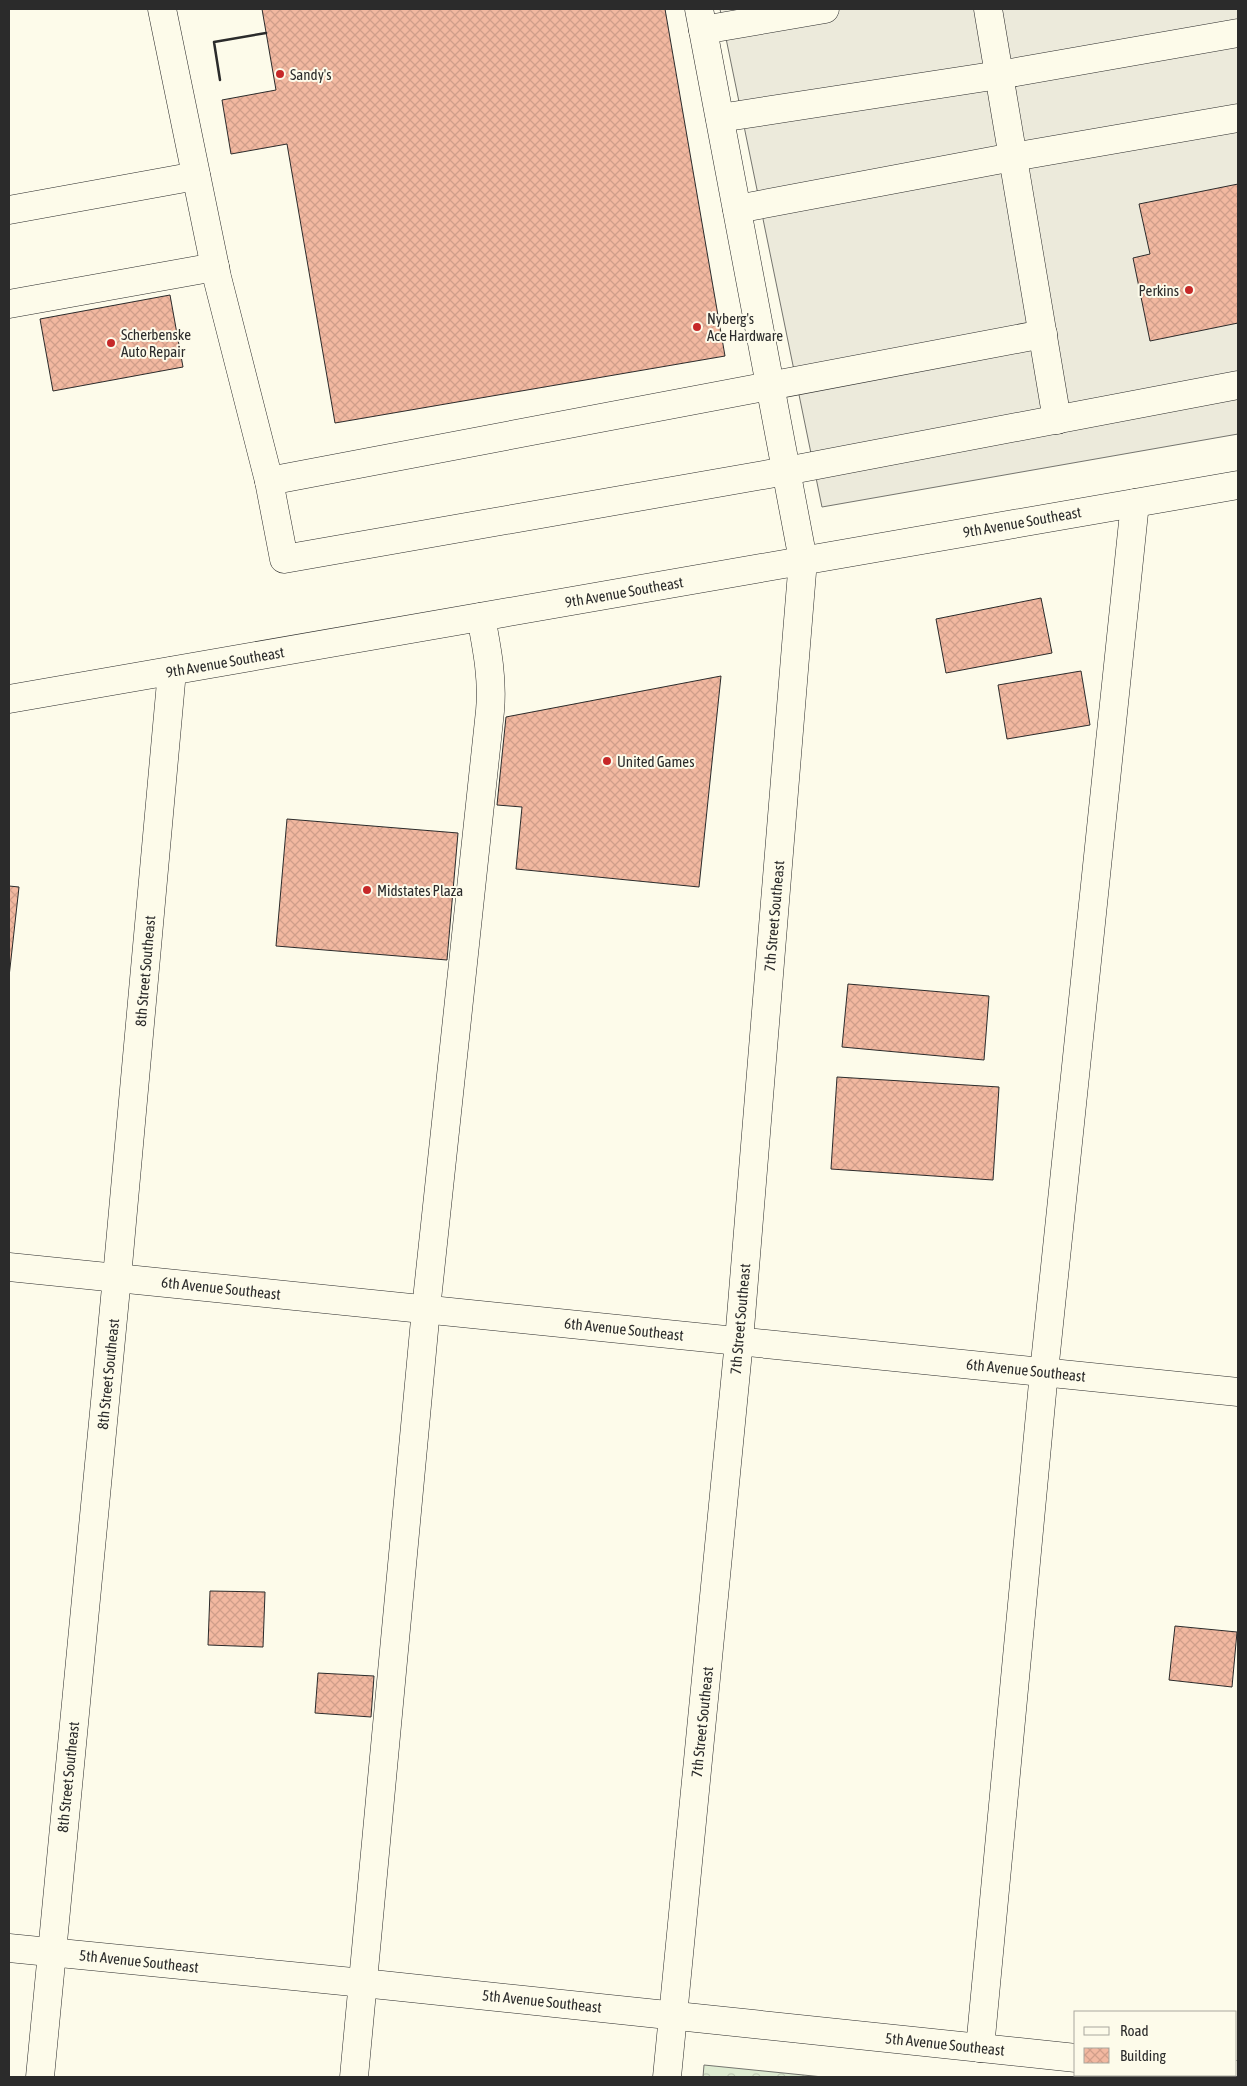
<svg xmlns="http://www.w3.org/2000/svg" width="1247" height="2086" font-family="'Asap Condensed',sans-serif">
	<style>
		.park { fill: url(#park-crowns); stroke: #74746e }
		.parking { fill: #eceadb; stroke: #74746e }
		.building { fill: url(#building-cross-hatch); stroke: #2b2b2b }
		.lines { fill: none; stroke-linecap: round; stroke-linejoin: round }
		.minor-casing { stroke: #2b2b2b; stroke-width: 29 }
		.major-casing { stroke: #2b2b2b; stroke-width: 29 }
		.minor { stroke: #fdfbea; stroke-width: 28 }
		.major { stroke: #fdfbea; stroke-width: 28 }
		.wall { stroke: #2b2b2b; stroke-width: 2.5 }
		.poi-dot { fill: #c62828; stroke: #fdfbea; stroke-width: 2 }
		.labels { text-anchor: middle; dominant-baseline: central; stroke-width: 4; stroke-linejoin: round; paint-order: stroke }
		.poi-label { font-size: 15px; fill: #2b2b2b; stroke: #fdfbea; text-anchor: start }
		.street-label { font-size: 15px; fill: #2b2b2b; stroke: #fdfbea }
	</style>
	<defs>
		<pattern id="park-crowns" width="20" height="18" patternUnits="userSpaceOnUse" patternTransform="scale(1.25)"><rect width="20" height="18" fill="#deebd1"/><path d="M2 6a3 3 0 1 1 6 0M12 15a3 3 0 1 1 6 0" fill="none" stroke="#bfcab4"/></pattern>
		<pattern id="building-cross-hatch" width="8" height="8" patternUnits="userSpaceOnUse" patternTransform="scale(1.25)"><rect width="8" height="8" fill="#f2b8a0"/><path d="M0 0l8 8M0 8l8-8" fill="none" stroke="#d09e8a"/></pattern>
	</defs>
	<rect width="100%" height="100%" fill="#fdfbea"/>
	<!-- park -->
	<polygon class="park" points="704,2065 823,2077 703,2077"/>
	<!-- parking -->
	<polygon class="parking" points="720,9 1238,9 1238,434 822,507"/>
	<!-- building -->
	<g class="building">
		<polygon points="262,9 665,9 725,356 335,423 287,144 231,154 222,100 276,90"/>
		<polygon points="1238,184 1238,323 1150,341 1133,258 1150,254 1139,204"/>
		<polygon points="170,295 183,367 53,391 40,319"/>
		<polygon points="1041,598 1052,653 946,673 936,619"/>
		<polygon points="1081,671 1090,725 1007,739 998,685"/>
		<polygon points="721,676 699,887 516,869 522,807 497,805 506,717"/>
		<polygon points="287,819 458,833 447,960 276,946"/>
		<polygon points="9,886 19,887 9,977"/>
		<polygon points="848,984 989,996 984,1060 842,1047"/>
		<polygon points="837,1077 999,1087 993,1180 831,1169"/>
		<polygon points="210,1591 265,1592 263,1647 208,1645"/>
		<polygon points="1175,1626 1237,1632 1232,1687 1169,1680"/>
		<polygon points="318,1673 374,1676 371,1717 315,1713"/>
	</g>
	<g class="lines">
		<!-- minor casing -->
		<g class="minor-casing">
			<g id="minor">
				<polyline points="162,9 217,277 269,481"/>
				<polyline points="988,9 1057,420"/>
				<polyline points="703,30 825,9"/>
				<polyline points="720,118 999,75 1238,33"/>
				<polyline points="737,209 1013,157 1238,118"/>
				<polyline points="9,210 196,176"/>
				<polyline points="9,304 215,267"/>
				<polyline points="1043,334 269,481 284,559 786,471 1238,385"/>
				<polyline points="9,1267 1238,1392"/>
				<polyline points="9,1948 363,1983 1076,2058"/>
				<polyline points="980,2048 1044,1372 1135,503"/>
				<polyline points="1233,2075 1238,2075"/>
				<polyline points="40,2077 117,1277 172,671"/>
				<path d="M354,2077L426,1309L490,711C493,679 487,649 481,617"/>
				<polyline points="667,2077 739,1341 803,560 699,9"/>
			</g>
		</g>
		<!-- major casing -->
		<g class="major-casing">
			<polyline id="major" points="9,699 1238,485"/>
		</g>
		<!-- minor -->
		<use href="#minor" class="minor"/>
		<!-- major -->
		<use href="#major" class="major"/>
		<!-- wall -->
		<polyline class="wall" points="220,80 214,42 266,33"/>
	</g>
	<!-- markers -->
	<g class="poi-dot">
		<circle cx="280" cy="74" r="5"/>
		<circle cx="1189" cy="290" r="5"/>
		<circle cx="697" cy="327" r="5"/>
		<circle cx="111" cy="343" r="5"/>
		<circle cx="607" cy="761" r="5"/>
		<circle cx="367" cy="890" r="5"/>
	</g>
	<g class="labels">
		<!-- poi labels -->
		<g class="poi-label">
			<text x="290" y="74">Sandy's</text>
			<text x="1179" y="290" text-anchor="end">Perkins</text>
			<text x="707" y="318">Nyberg's<tspan x="707" dy="17">Ace Hardware</tspan></text>
			<text x="121" y="334">Scherbenske<tspan x="121" dy="17">Auto Repair</tspan></text>
			<text x="617" y="761">United Games</text>
			<text x="377" y="890">Midstates Plaza</text>
		</g>
		<!-- street labels -->
		<g class="street-label">
			<text transform="translate(1022 522) rotate(-10)">9th Avenue Southeast</text>
			<text transform="translate(624 592) rotate(-10)">9th Avenue Southeast</text>
			<text transform="translate(225 662) rotate(-10)">9th Avenue Southeast</text>
			<text transform="translate(774 916) rotate(-85)">7th Street Southeast</text>
			<text transform="translate(145 971) rotate(-85)">8th Street Southeast</text>
			<text transform="translate(221 1288) rotate(6)">6th Avenue Southeast</text>
			<text transform="translate(740 1319) rotate(-85)">7th Street Southeast</text>
			<text transform="translate(624 1329) rotate(6)">6th Avenue Southeast</text>
			<text transform="translate(1026 1370) rotate(6)">6th Avenue Southeast</text>
			<text transform="translate(108 1374) rotate(-84)">8th Street Southeast</text>
			<text transform="translate(702 1722) rotate(-84)">7th Street Southeast</text>
			<text transform="translate(68 1777) rotate(-84)">8th Street Southeast</text>
			<text transform="translate(139 1961) rotate(6)">5th Avenue Southeast</text>
			<text transform="translate(542 2001) rotate(6)">5th Avenue Southeast</text>
			<text transform="translate(945 2044) rotate(6)">5th Avenue Southeast</text>
		</g>
	</g>
	<!-- border -->
	<rect width="1247" height="2086" fill="none" stroke="#2b2b2b" stroke-width="20"/>
	<!-- legend -->
	<rect x="1074" y="2011" width="162" height="65" fill="#fdfbea" stroke="#a9a89e"/>
	<rect x="1084" y="2027" width="25" height="8" fill="#fdfbea" stroke="#a9a89e"/>
	<text x="1120" y="2036" font-size="15" fill="#2b2b2b">Road</text>
	<rect x="1084" y="2048" width="25" height="15" fill="url(#building-cross-hatch)" stroke="#a9a89e"/>
	<text x="1120" y="2061" font-size="15" fill="#2b2b2b">Building</text>
</svg>
